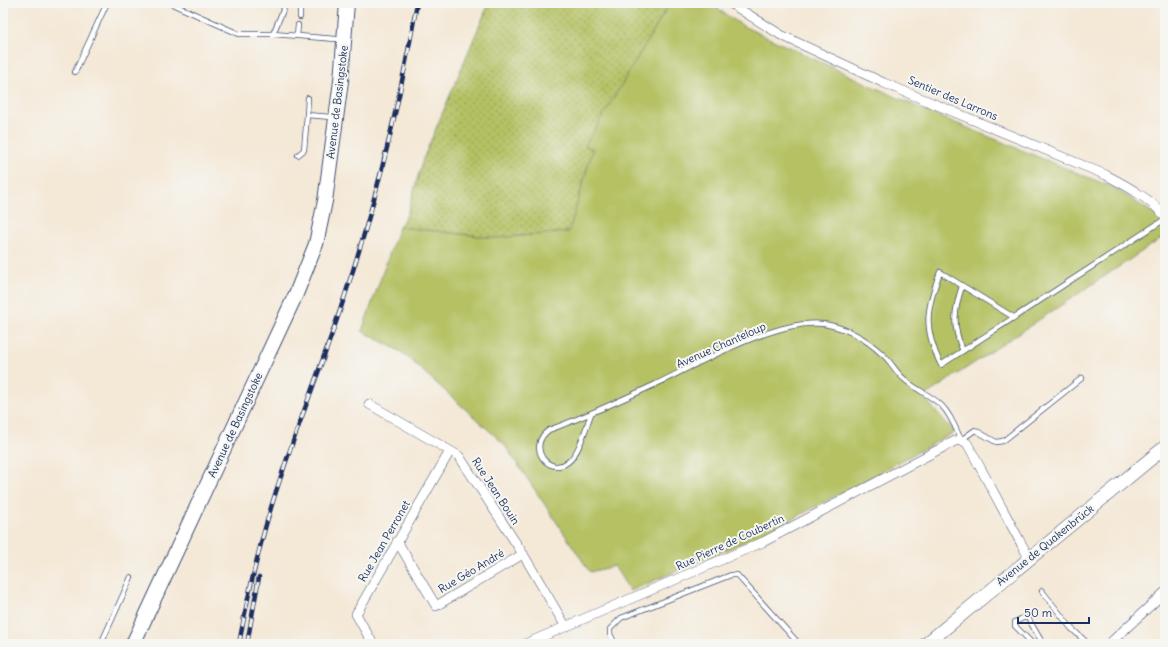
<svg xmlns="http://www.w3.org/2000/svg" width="1168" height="647" font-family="Delius,sans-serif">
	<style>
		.grass { fill: url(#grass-dots); stroke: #687860 }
		.pitch { fill: #b5c163; stroke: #687860 }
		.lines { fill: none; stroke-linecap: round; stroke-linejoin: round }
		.lane-casing { stroke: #3c4b70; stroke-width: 6 }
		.street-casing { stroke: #3c4b70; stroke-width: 10 }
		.secondary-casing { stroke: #3c4b70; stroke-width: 14 }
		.primary-casing { stroke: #3c4b70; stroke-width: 16 }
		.lane { stroke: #fff; stroke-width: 4.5 }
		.street { stroke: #fff; stroke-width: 9 }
		.secondary { stroke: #fff; stroke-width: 13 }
		.primary { stroke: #fff; stroke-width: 14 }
		.rail-casing { stroke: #1b2f5e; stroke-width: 4.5 }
		.rail { stroke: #f6f6f2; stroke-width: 3; stroke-dasharray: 9; stroke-linecap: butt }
		.labels { text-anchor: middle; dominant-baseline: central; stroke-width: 4; stroke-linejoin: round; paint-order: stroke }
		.street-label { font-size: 11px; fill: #1b2f5e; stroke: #f6f6f2 }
	</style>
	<defs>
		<pattern id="grass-dots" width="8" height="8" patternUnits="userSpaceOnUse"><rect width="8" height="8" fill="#b5c163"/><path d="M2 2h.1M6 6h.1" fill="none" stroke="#929d55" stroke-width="1.8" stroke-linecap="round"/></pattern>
	</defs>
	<rect width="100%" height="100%" fill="#f6f6f2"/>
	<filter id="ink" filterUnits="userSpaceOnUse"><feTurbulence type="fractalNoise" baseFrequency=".025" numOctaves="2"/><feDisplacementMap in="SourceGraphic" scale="8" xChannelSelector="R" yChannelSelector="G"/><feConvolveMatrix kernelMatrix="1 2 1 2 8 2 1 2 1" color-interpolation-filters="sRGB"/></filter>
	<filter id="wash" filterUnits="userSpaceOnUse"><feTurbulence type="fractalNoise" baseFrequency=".012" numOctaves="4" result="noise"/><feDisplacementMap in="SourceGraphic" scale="16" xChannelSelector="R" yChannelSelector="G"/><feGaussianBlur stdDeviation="0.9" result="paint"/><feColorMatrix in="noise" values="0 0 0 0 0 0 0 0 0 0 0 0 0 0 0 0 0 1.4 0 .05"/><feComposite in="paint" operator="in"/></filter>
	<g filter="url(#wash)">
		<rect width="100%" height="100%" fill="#f4e8d6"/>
		<!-- grass -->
		<polygon class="grass" points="489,3 670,3 586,146 593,149 569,232 496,238 399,227 407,215 423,159"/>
		<!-- pitch -->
		<polygon class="pitch" points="670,3 709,3 743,26 924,110 1114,188 1156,215 1165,224 1165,236 923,397 955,432 772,530 630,591 614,566 590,572 504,444 403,353 362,331 399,227 496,238 569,232 593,149 585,146"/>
	</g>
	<g filter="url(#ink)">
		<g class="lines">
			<!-- lane casing -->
			<g class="lane-casing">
				<g id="lane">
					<polyline points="170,3 239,34 273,34"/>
					<polyline points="286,3 273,34 336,39"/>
					<polyline points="294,3 300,7 300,17"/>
					<polyline points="297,36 298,25"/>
					<polyline points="75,72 107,3"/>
					<polyline points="307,115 308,98"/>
					<polyline points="298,155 304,150 307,115 331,117"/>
					<path d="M962,286C954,311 952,326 963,351"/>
					<path d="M1015,318L940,272C926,310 923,328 941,365L1165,219"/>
					<path d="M591,414C586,427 579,454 568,462C548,477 526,446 549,430C585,417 619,401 654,385C696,365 784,314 829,325C848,329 867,340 881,353C890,360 895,371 903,378C914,389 931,395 942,406C951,415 956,429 961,440L975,430L996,442L1003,441L1082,378"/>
					<polyline points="1042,591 1071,628 1085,641 1083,644"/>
					<polyline points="101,644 131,577"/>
					<polyline points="615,644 610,634 610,629 621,618 731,575 737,575 799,644"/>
					<polyline points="1033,644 1015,626 1015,622 1023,618 1028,618 1043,644"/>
				</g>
			</g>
			<!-- street casing -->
			<g class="street-casing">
				<g id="street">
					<path d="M730,3L781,35L884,83L1106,175C1127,186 1149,198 1165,216"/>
					<polyline points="369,404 459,456 523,554 566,627"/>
					<polyline points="397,541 436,606 523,554"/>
					<polyline points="373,644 356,614 450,451"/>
					<polyline points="525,644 763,542 955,441 961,440 967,443 1029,558"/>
					<polyline points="1109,644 1165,592"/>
				</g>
			</g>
			<!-- secondary casing -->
			<g class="secondary-casing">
				<polyline id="secondary" points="926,644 1165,447"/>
			</g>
			<!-- primary casing -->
			<g class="primary-casing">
				<polyline id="primary" points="133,644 296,294 316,244 325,201 341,81 347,3"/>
			</g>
			<!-- lane -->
			<use href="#lane" class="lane"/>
			<!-- street -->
			<use href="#street" class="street"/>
			<!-- secondary -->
			<use href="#secondary" class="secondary"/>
			<!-- primary -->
			<use href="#primary" class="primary"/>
			<!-- rail casing -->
			<g class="rail-casing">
				<g id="rail">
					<path d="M239,644C248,595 259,545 274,498C296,427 325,359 347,289C378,195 400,100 417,3"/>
					<polyline points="247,644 259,577"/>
				</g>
			</g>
			<!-- rail -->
			<use href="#rail" class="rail"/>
		</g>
	</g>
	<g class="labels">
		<!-- street labels -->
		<g class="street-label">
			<text transform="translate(953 98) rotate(23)">Sentier des Larrons</text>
			<text transform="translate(337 102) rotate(-83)">Avenue de Basingstoke</text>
			<text transform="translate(721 345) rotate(-24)">Avenue Chanteloup</text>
			<text transform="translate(235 425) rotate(-65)">Avenue de Basingstoke</text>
			<text transform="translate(496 491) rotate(57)">Rue Jean Bouin</text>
			<text transform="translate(384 541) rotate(-60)">Rue Jean Perronet</text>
			<text transform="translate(730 542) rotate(-25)">Rue Pierre de Coubertin</text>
			<text transform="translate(1045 545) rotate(-39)">Avenue de Quakenbrück</text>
			<text transform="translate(471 571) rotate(-31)">Rue Géo André</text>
		</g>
	</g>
	<!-- margin -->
	<rect width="1168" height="647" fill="none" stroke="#f6f6f2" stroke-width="16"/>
	<!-- scale -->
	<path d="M1018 617v6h71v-6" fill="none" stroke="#1b2f5e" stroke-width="2"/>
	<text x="1024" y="617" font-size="12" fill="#1b2f5e" stroke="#f6f6f2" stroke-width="3" paint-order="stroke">50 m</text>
</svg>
